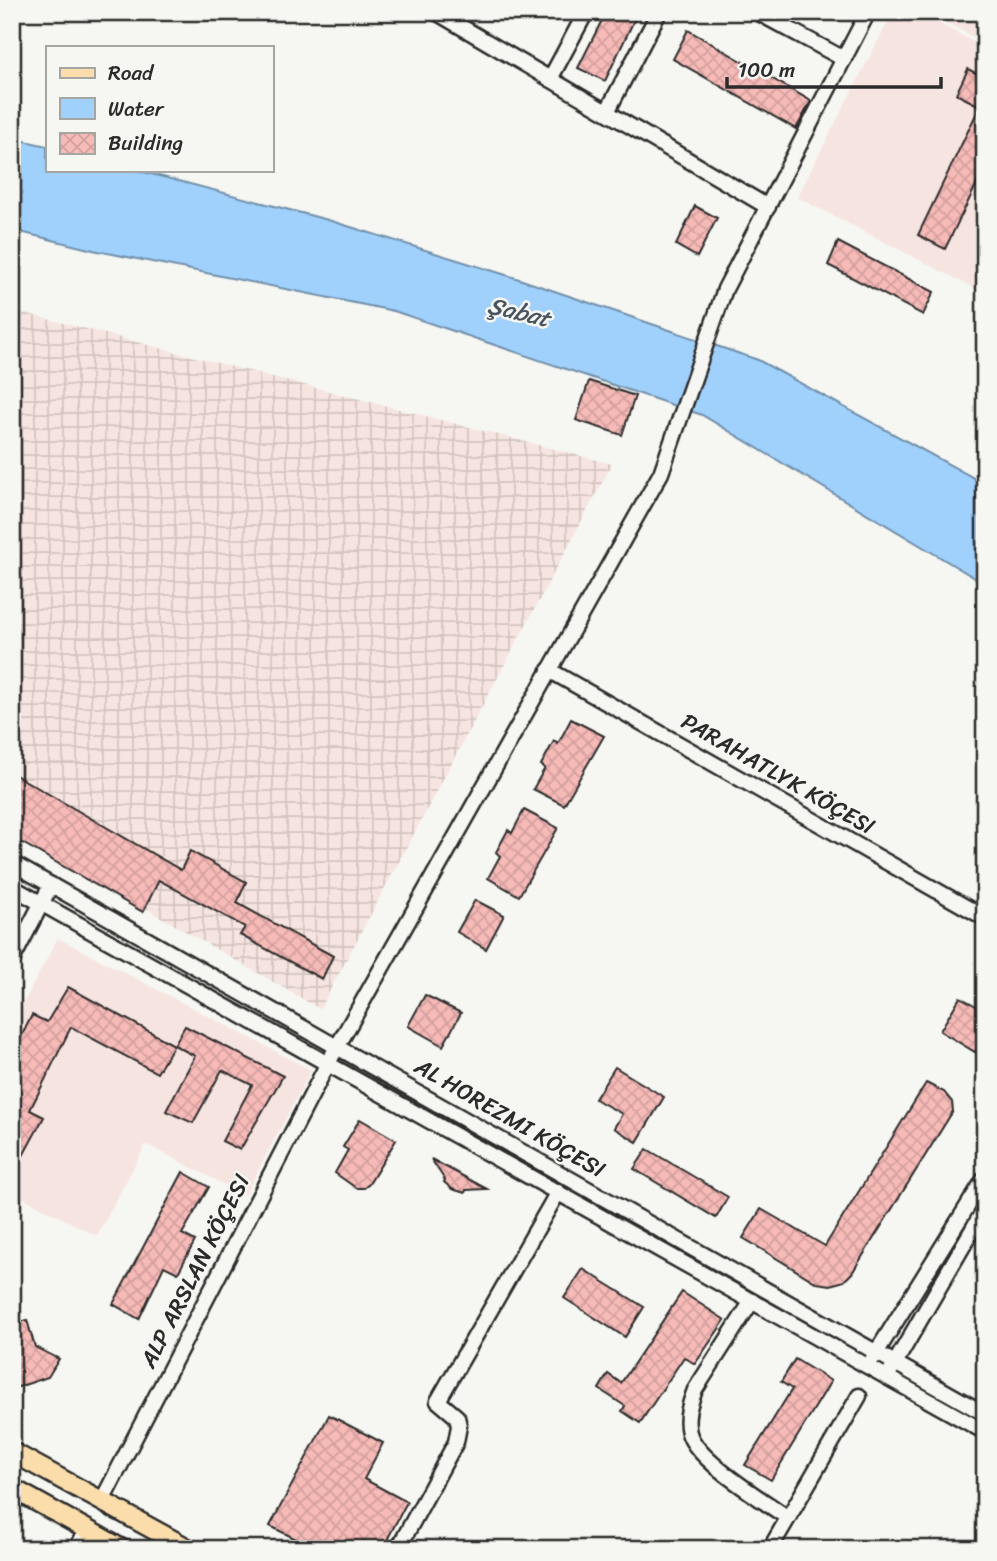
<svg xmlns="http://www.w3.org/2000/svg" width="997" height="1561" font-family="Sriracha,sans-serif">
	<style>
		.built { fill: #f6e4e0 }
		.industrial { fill: url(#industrial-grid) }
		.water { fill: #a0d1fd; stroke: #718fa9; stroke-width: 2 }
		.building { fill: url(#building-cross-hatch); stroke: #2b2b2b; stroke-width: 2 }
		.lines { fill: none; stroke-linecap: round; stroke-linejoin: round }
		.minor-casing { stroke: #2b2b2b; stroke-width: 19 }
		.major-casing { stroke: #2b2b2b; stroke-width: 23 }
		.minor { stroke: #f6f6f2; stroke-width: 14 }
		.major { stroke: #faddab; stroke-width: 18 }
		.labels { text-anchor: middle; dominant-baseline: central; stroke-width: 5; stroke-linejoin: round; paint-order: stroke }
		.street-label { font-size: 23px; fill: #2b2b2b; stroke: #f6f6f2 }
		.water-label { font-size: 24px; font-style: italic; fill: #485460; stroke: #f6f6f2 }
	</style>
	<defs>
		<pattern id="industrial-grid" width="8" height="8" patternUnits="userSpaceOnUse" patternTransform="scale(1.75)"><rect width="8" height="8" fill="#f6e4e0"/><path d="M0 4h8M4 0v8" fill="none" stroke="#d3c4c0"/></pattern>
		<pattern id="building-cross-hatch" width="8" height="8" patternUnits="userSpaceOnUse" patternTransform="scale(1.75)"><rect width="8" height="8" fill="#f6bab7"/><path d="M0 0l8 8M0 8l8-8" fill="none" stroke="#d3a09e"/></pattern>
	</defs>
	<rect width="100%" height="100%" fill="#f6f6f2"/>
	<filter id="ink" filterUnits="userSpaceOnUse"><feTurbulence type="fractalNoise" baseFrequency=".0143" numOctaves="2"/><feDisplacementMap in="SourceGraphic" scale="14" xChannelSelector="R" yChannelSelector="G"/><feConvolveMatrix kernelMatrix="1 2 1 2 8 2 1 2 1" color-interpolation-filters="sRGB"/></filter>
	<g filter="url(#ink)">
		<!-- built -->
		<g class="built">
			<polygon points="893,12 917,12 985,48 984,293 797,197"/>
			<polygon points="926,12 985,12 985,43"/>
			<polygon points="58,938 311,1070 245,1195 146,1144 97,1236 12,1192 12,1025"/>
		</g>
		<!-- industrial -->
		<polygon class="industrial" points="12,310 612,464 320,1009 12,831"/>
		<!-- water -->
		<polygon class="water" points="12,138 47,146 47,170 136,170 328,220 516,278 758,360 985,484 985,584 702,415 394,311 93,250 12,230"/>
		<!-- building -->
		<g class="building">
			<polygon points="606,12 638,12 605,81 578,68"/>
			<polygon points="688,30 811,101 796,129 673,59"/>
			<polygon points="968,69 985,78 985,167 945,249 918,235 980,106 956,94"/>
			<polygon points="695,206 717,218 697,257 676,245"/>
			<polygon points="838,242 934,292 923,315 828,265"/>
			<polygon points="589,381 635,396 622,435 576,420"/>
			<polygon points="571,719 604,736 564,805 533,789 545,768 541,765 554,741 558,744"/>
			<polygon points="12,773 181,870 190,851 246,882 237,903 333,956 322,979 240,935 245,927 159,880 143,912 12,837"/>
			<polygon points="524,810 558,828 519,896 488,878 500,856 496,852 508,830 512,833"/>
			<polygon points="475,900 504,915 486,949 457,932"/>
			<polygon points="68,987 174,1045 157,1073 71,1027 30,1110 44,1117 12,1176 12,1055 32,1015 47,1022"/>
			<polygon points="425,995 461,1013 443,1046 408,1026"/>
			<polygon points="960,997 985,1011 985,1035 975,1052 940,1031"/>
			<polygon points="185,1026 283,1076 240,1150 222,1141 252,1085 222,1070 193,1123 166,1111 195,1056 174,1045"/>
			<polygon points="615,1067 664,1097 637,1142 614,1128 622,1114 595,1099"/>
			<polygon points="926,1083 944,1092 952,1102 953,1111 852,1273 844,1281 830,1285 817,1283 743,1238 761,1209 825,1246"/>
			<polygon points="360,1119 396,1140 369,1184 364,1188 356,1188 335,1173 348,1150 343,1147"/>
			<polygon points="647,1149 728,1197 716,1218 634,1169"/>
			<polygon points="431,1159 487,1189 466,1190 465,1193 452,1189 444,1182 445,1180"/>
			<polygon points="183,1172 209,1187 182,1234 195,1241 178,1273 164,1266 139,1319 113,1304"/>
			<polygon points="583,1269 644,1307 625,1337 564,1298"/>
			<polygon points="682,1292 725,1320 695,1364 684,1357 640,1423 622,1411 625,1406 599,1389 608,1374 621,1383"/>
			<polygon points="27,1320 35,1347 59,1359 48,1377 12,1389 12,1325"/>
			<polygon points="795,1359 831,1381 771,1480 745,1465 792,1389 781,1382"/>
			<polygon points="329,1415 383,1443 364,1479 407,1502 388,1538 391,1541 387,1549 316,1549 270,1526"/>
		</g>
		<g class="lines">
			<!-- minor casing -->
			<g class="minor-casing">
				<g id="minor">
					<polyline points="436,12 768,207"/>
					<polyline points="757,12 844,59"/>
					<polyline points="550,79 586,12"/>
					<polyline points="607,112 659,12"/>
					<polyline points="549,670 985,918"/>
					<polyline points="12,863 985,1414"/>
					<polyline points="12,887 985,1432"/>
					<polyline points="12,960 51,885"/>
					<path d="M752,1301L695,1390C690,1403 685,1418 689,1433C697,1461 763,1500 788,1518"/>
					<polyline points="873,1358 985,1178"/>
					<polyline points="891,1370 985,1208"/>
					<polyline points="102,1501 328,1063 661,473 725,289 868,12"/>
					<polyline points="76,1549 87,1529"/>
					<polyline points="398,1549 456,1442 459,1426 457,1417 438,1401 558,1192"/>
					<polyline points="770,1549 859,1396"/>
				</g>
			</g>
			<!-- major casing -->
			<g class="major-casing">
				<g id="major">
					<polyline points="12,1452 189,1549"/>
					<polyline points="12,1488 122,1549"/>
				</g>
			</g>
			<!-- minor -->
			<use href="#minor" class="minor"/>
			<!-- major -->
			<use href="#major" class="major"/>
		</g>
	</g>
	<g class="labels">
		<!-- street labels -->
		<g class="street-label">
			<text transform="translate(778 774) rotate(30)">PARAHATLYK KÖÇESI</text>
			<text transform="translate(510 1118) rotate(30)">AL HOREZMI KÖÇESI</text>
			<text transform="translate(195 1271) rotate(-63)">ALP ARSLAN KÖÇESI</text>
		</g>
		<!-- water labels -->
		<g class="water-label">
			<text transform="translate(519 312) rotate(13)">Şabat</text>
		</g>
	</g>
	<!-- margin -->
	<rect width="997" height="1561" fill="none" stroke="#f6f6f2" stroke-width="42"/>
	<rect x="21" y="21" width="955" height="1519" fill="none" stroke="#2b2b2b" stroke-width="2.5" filter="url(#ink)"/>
	<!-- legend -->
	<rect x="46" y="46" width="228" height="126" fill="#f6f6f2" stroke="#a5a5a2" stroke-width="2"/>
	<rect x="60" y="68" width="35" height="10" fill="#faddab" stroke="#a5a5a2" stroke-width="2"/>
	<text x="108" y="80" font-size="21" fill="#2b2b2b">Road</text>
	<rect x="60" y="98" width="35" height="21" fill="#a0d1fd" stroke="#a5a5a2" stroke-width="2"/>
	<text x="108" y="116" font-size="21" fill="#2b2b2b">Water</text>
	<rect x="60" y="133" width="35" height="21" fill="url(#building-cross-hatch)" stroke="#a5a5a2" stroke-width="2"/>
	<text x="108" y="150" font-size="21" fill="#2b2b2b">Building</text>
	<!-- scale -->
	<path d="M727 77v10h214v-10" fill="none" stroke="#2b2b2b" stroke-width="3.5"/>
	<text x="738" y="77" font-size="21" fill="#2b2b2b" stroke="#f6f6f2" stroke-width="5" paint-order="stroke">100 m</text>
</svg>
